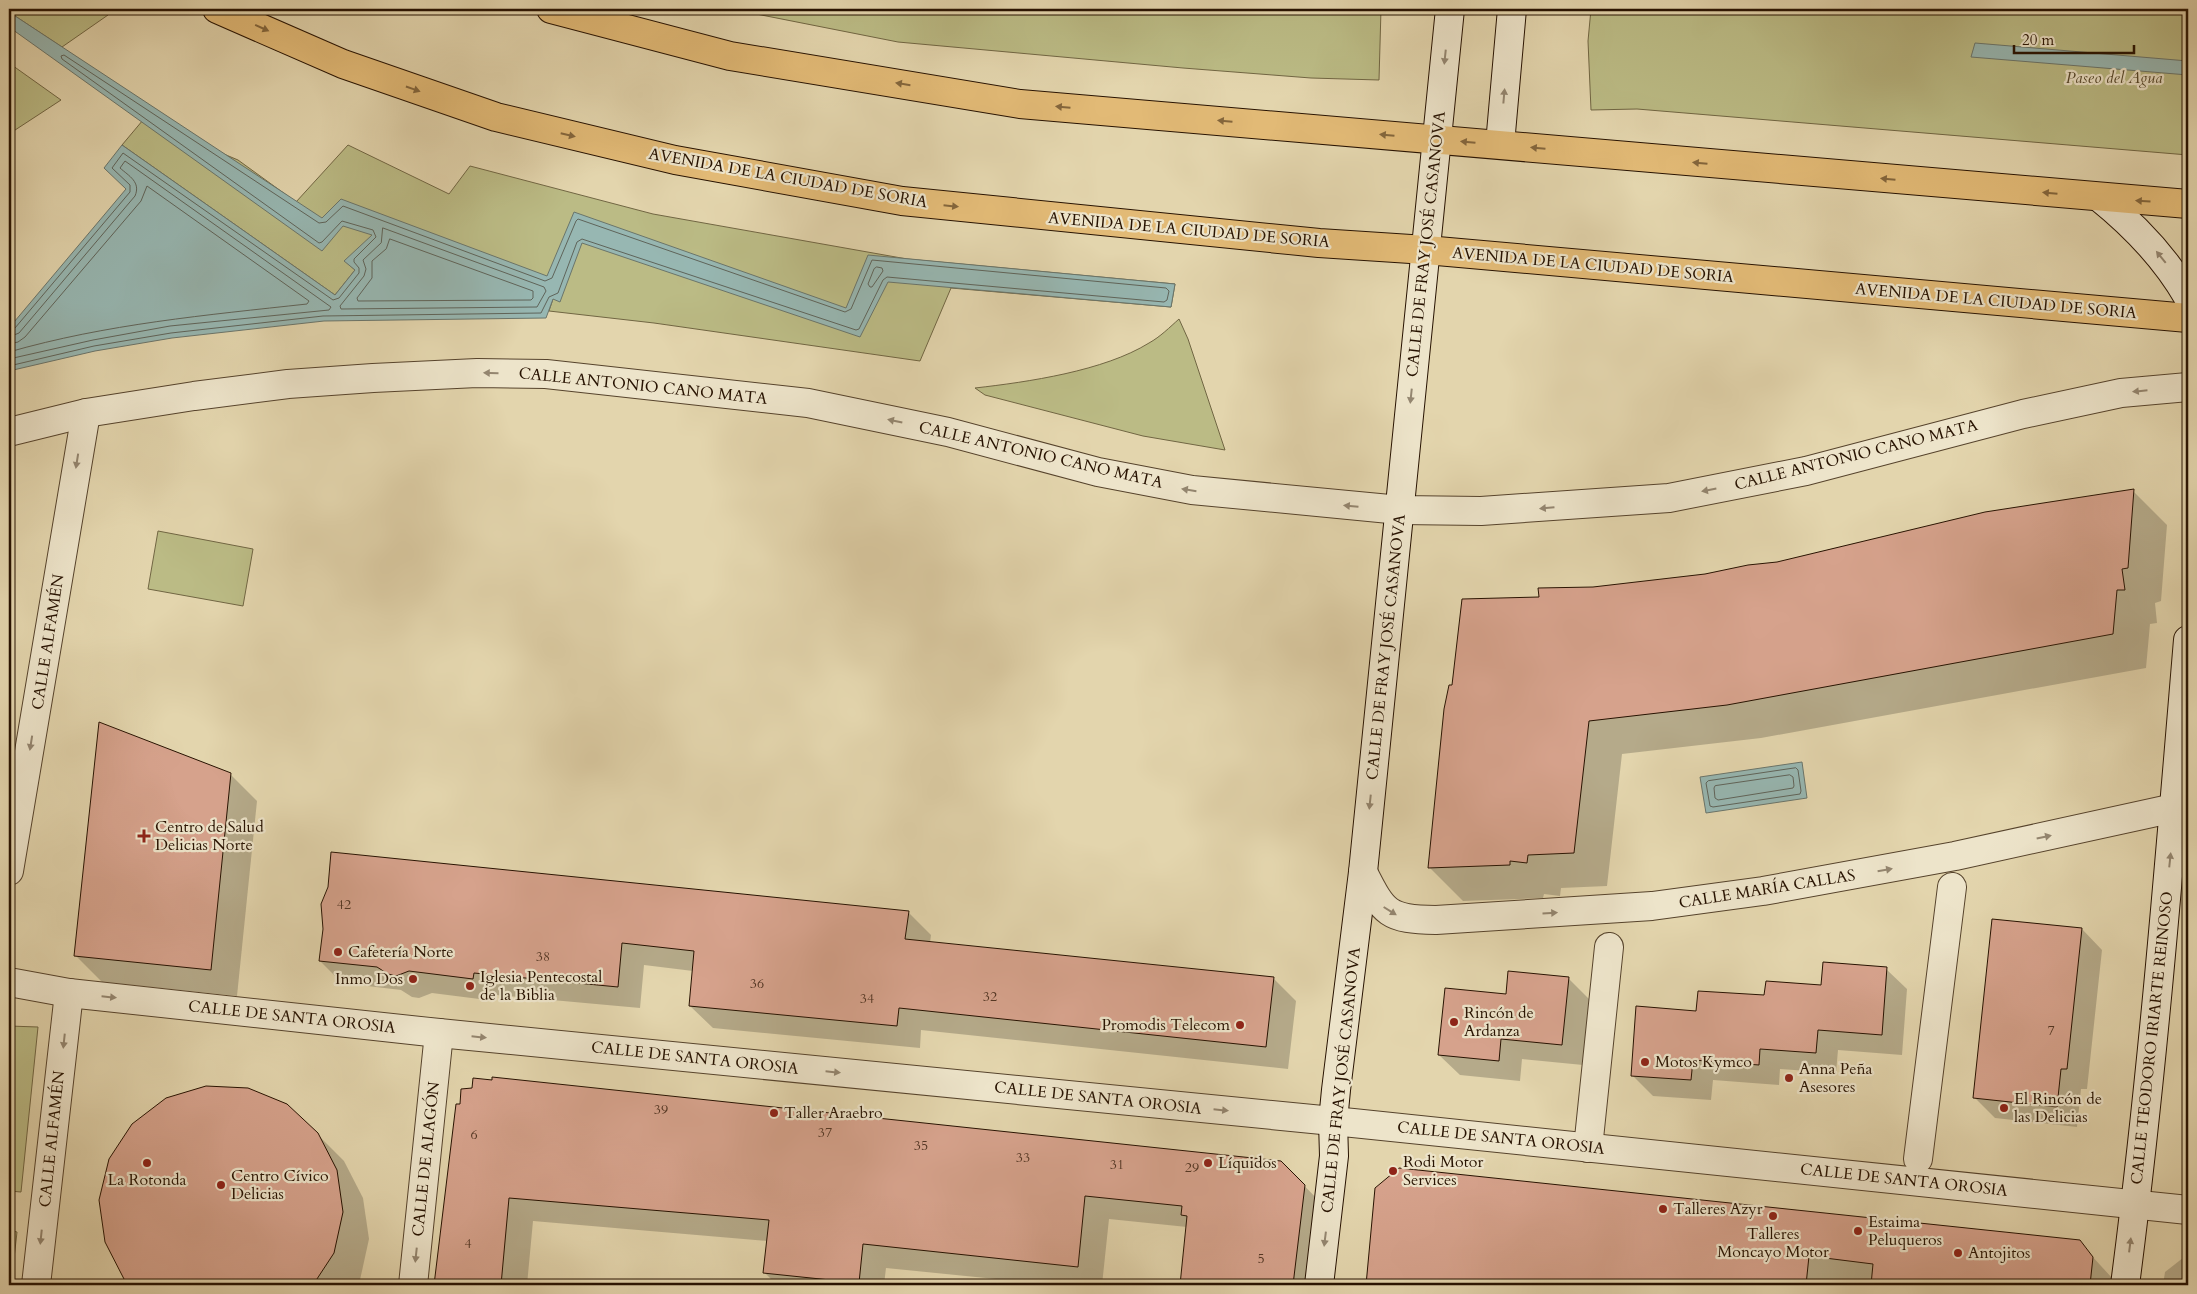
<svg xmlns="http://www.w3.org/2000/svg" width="2197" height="1294" font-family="Cardo,serif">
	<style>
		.green { fill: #bbbb85; stroke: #716643 }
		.water { fill: #97b7b2; stroke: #6a756b }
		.shadow { fill: #0003 }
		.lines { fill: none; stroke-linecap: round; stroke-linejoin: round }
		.shore { stroke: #5f645a; stroke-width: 1 }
		.building { fill: #d6a28c; stroke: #271201 }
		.street-casing { stroke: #56432c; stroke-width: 30 }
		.secondary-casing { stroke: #271201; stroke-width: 30 }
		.primary-casing { stroke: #271201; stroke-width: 30 }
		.street { stroke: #ede4ca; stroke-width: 28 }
		.secondary { stroke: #ede4ca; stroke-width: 28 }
		.primary { stroke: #e2ba76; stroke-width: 28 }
		.oneway { fill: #84663c }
		.oneway2 { fill: #948670 }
		.poi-dot { fill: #8f2418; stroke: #ede4ca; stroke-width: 2 }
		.labels { text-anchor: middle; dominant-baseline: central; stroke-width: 4.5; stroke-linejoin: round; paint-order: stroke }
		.number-label { font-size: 14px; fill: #533624 }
		.park-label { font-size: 16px; font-style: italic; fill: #534529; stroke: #ede4ca }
		.street-label { font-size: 16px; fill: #271201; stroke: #ede4ca }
		.poi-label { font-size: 16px; fill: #271201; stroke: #ede4ca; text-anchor: start }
	</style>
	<rect width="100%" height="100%" fill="#e3d5ad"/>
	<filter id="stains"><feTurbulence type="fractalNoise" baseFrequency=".004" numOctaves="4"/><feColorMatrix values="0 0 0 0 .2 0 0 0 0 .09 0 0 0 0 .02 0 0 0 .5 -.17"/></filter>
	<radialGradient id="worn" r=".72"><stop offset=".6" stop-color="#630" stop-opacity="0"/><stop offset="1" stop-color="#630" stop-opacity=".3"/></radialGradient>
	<!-- green -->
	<g class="green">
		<polygon points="9,9 94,9 108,15 62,47 9,12"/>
		<polygon points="731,9 1381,9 1379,80 1311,78 1183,68 898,42"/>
		<polygon points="1591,9 2188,9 2188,155 1637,109 1591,110 1588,41"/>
		<polygon points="9,63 61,100 9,134"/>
		<polygon points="143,120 238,160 296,202 348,145 449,194 470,166 653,214 907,259 1175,284 1171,307 951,288 920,361 654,323 549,311 553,299 345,261 355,270 335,295 122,145"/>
		<path d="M1179,319L1188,339L1225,450L1143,436L985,395L975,388C1028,382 1104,371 1149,343C1160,337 1170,327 1179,319Z"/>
		<polygon points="158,531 253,549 243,606 148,589"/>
		<polygon points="9,1026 38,1027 21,1192 9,1191"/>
		<polygon points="9,1230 17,1232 11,1285 9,1285"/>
	</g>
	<!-- water -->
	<g class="water">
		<polygon points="9,12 322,218 341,199 547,276 574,212 846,308 868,255 1175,284 1171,307 888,282 860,337 582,243 560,302 553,299 546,318 324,321 172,338 95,351 9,371 9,328 126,189 104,168 122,145 335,295 355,270 344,261 372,235 343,226 322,251 9,27"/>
		<polygon points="1975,43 2188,61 2188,75 1971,57"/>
		<polygon points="1802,762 1807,798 1706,813 1700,777"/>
	</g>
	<!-- shadow -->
	<g class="shadow">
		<polygon points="2134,492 2167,525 2161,601 2155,603 2157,623 2150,624 2146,668 1761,738 1622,754 1607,886 1561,888 1560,896 1544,894 1543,898 1463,901 1429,867 1454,686 1540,599 1593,588 1705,576 1777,563 1985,513 2063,500"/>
		<polygon points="230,774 257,801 237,996 102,982 76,956"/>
		<polygon points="908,912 931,935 930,943 1273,978 1296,1001 1288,1069 921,1030 920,1048 713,1028 690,1006 693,971 644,965 640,1008 496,995 495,1001 432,993 419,998 412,997 401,990 342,983 320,961"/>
		<polygon points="1993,920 2082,929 2102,950 2087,1089 2081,1089 2077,1127 1995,1118 1974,1097"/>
		<polygon points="1886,969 1907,989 1902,1055 1838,1050 1836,1073 1780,1069 1779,1085 1713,1080 1711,1100 1653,1096 1632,1075 1697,1012 1822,986"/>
		<polygon points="1568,978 1589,999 1583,1065 1522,1059 1520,1081 1460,1075 1439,1055 1507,996"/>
		<polygon points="457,1105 1281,1162 1328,1210 1319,1285 1182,1285 1187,1227 1109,1219 1102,1285 1056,1285 886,1268 884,1285 777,1285 764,1272 768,1241 533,1221 527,1285 435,1285"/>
		<polygon points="317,1134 344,1161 363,1198 369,1239 360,1280 356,1285 132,1285 125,1279"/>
		<polygon points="1376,1189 2079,1242 2113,1279 2113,1285 1366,1285"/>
		<polygon points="2188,1254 2188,1285 2163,1285 2165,1272"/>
	</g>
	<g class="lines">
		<!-- shore -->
		<g class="shore">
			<polygon points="383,228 544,287 546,291 537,307 341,309 340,306 364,276 366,269 363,260 381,243"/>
			<polygon points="390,239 533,291 533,298 531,300 358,301 357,298 372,278 372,261 386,249"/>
			<polygon points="877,267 882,268 883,271 872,287 870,287 868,284 874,269"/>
			<polyline points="9,330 15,328 130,192 130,185 112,168 123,153 333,300 339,298 359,273 359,268 354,262 354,259 376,237 373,230 342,221 322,242 319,243 62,59 61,56 64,55 319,223 326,222 343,206 545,281 552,278 576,221 578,219 845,312 851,309 872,260 1166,288 1169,291 1167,300 1164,302 887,277 883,280 859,329 856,330 582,239 577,242 558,293 549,297 541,313 323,316 171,333 94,346 9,366"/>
			<path d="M9,337L19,333L135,196C141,182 129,176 120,168L125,161L331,307L329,310L170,326L93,340L9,359"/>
			<path d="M9,344L18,342L25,337L141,201L147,186L309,301L307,304C207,315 106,324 9,352"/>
			<polygon points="1796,768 1798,770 1801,791 1800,794 1713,807 1710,806 1706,783 1708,781"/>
			<polygon points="1790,775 1793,777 1794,786 1793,788 1718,800 1715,798 1714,788 1715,786"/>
		</g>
	</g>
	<!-- building -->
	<g class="building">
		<polygon points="2134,489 2128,568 2122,569 2125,590 2117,590 2113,634 1727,705 1589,721 1574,853 1528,855 1527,863 1510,861 1510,865 1428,868 1444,709 1449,685 1452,685 1462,599 1539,597 1538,588 1593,587 1705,574 1748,565 1777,562 1985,512"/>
		<polygon points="99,722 231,773 211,970 74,956"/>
		<polygon points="331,852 909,911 905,939 1274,977 1266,1047 899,1008 897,1026 689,1006 694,951 622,943 618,987 474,973 473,979 409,971 396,976 388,974 377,967 319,961 323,929 321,904 328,887"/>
		<polygon points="1992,919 2082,928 2067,1069 2061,1069 2057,1107 1973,1098"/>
		<polygon points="1823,962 1887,967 1882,1035 1818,1030 1816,1053 1760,1049 1759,1065 1693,1060 1691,1080 1631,1076 1636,1006 1696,1011 1698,991 1764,995 1766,981 1821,985"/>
		<polygon points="1508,971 1569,977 1562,1045 1501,1039 1499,1061 1438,1055 1445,988 1506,994"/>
		<polygon points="492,1077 1281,1161 1305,1185 1293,1285 1180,1285 1187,1216 1181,1215 1182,1206 1085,1196 1078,1267 863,1244 859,1283 763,1273 769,1220 509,1198 501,1285 434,1285 456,1104 460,1104 461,1089 472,1088 473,1078 492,1080"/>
		<polygon points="206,1086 248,1088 287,1104 318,1133 337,1170 343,1212 334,1253 313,1285 130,1285 124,1279 105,1242 99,1200 109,1159 132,1124 166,1098"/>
		<polygon points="1399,1168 2080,1240 2093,1257 2090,1285 2025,1285 1985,1282 1985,1285 1871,1285 1873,1264 1809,1256 1806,1285 1366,1285 1375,1188"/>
	</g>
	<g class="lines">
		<!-- street casing -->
		<g class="street-casing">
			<g id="street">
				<polyline points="9,432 86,413 194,396 288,384 373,378 477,373 546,374 808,403 948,432 1098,472 1192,490 1400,510 1481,511 1669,498 1806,471 2023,414 2121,393 2188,387"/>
				<polyline points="9,871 86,413"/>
				<path d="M1363,872C1384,914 1388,919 1436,920L1652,906L1763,891L1955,856L2188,805"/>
				<polyline points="9,982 69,993 439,1033 1353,1123 2188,1210"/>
				<polyline points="1588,1148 1609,947"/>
				<polyline points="1918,1159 1952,887"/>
				<polyline points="36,1285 69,993"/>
				<polyline points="413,1285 439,1033"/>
			</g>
		</g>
		<!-- secondary casing -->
		<g class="secondary-casing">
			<g id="secondary">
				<polyline points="1500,144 1512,9"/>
				<path d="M2099,197C2135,226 2165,257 2188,297"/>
				<polyline points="1319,1285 1334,1156 1333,1121 1336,1090 1363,872 1450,9"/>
				<path d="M2125,1285C2153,1071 2170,855 2188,640"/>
			</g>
		</g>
		<!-- primary casing -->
		<g class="primary-casing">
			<g id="primary">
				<polyline points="217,9 343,64 496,117 675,160 902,201 1319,243 1426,250 2188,318"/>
				<polyline points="551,9 730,56 1020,104 2188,204"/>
			</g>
		</g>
		<!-- street -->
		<use href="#street" class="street"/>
		<!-- secondary -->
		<use href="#secondary" class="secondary"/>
		<!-- primary -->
		<use href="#primary" class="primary"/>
	</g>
	<!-- one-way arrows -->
	<defs><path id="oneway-solid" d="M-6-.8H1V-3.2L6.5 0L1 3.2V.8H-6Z" transform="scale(1.25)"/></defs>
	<g class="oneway">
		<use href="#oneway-solid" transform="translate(262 28) rotate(24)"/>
		<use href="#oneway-solid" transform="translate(903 84) rotate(-171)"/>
		<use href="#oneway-solid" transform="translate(413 89) rotate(19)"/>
		<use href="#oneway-solid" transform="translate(1063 107) rotate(-175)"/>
		<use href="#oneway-solid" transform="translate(1225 121) rotate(-175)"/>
		<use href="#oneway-solid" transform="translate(568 135) rotate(13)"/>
		<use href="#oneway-solid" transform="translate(1387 135) rotate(-175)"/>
		<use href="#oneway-solid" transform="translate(1468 142) rotate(-175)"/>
		<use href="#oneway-solid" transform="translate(1538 148) rotate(-175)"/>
		<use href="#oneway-solid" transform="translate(1700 163) rotate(-175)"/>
		<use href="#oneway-solid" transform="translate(1888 179) rotate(-175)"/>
		<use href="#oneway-solid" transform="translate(2050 193) rotate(-175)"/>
		<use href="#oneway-solid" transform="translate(2143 201) rotate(-176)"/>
		<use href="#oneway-solid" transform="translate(951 206) rotate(6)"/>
	</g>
	<g class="oneway2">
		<use href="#oneway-solid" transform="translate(1445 57) rotate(96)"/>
		<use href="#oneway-solid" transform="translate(1504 96) rotate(-85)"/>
		<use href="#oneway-solid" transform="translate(2161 257) rotate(-129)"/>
		<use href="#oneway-solid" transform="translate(491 373) rotate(-179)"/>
		<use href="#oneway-solid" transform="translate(2140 391) rotate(174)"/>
		<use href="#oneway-solid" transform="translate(1411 396) rotate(96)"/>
		<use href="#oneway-solid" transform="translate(895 421) rotate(-168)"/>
		<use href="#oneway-solid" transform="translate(77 461) rotate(99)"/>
		<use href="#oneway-solid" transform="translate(1189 490) rotate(-171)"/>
		<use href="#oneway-solid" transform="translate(1709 490) rotate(169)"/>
		<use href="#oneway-solid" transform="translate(1351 506) rotate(-175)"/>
		<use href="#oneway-solid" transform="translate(1547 508) rotate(175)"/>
		<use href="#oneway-solid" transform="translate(31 743) rotate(99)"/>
		<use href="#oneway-solid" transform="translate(1370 802) rotate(96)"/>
		<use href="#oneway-solid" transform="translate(2044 837) rotate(-12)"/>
		<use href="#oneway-solid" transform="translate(2170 860) rotate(-84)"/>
		<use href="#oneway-solid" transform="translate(1885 870) rotate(-10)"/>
		<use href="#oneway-solid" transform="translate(1390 911) rotate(32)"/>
		<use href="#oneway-solid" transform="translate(1550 913) rotate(-3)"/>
		<use href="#oneway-solid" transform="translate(109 997) rotate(6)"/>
		<use href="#oneway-solid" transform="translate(479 1037) rotate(6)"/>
		<use href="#oneway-solid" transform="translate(64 1041) rotate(96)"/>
		<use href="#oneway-solid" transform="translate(833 1072) rotate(6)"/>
		<use href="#oneway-solid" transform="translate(1221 1110) rotate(6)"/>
		<use href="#oneway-solid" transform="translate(41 1237) rotate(96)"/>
		<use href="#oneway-solid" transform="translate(1325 1239) rotate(97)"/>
		<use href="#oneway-solid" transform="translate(2130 1245) rotate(-83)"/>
		<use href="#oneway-solid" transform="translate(416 1255) rotate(96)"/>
	</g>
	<!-- markers -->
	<g class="poi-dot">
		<path d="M141.5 828.5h5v5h5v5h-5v5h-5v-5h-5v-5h5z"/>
		<circle cx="338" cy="952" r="5"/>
		<circle cx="413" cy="979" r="5"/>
		<circle cx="470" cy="986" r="5"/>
		<circle cx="1454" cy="1022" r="5"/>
		<circle cx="1240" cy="1025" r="5"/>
		<circle cx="1645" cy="1062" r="5"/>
		<circle cx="1789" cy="1078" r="5"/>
		<circle cx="2004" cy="1108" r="5"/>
		<circle cx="774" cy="1113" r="5"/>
		<circle cx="147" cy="1163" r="5"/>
		<circle cx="1208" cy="1163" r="5"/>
		<circle cx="1393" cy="1171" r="5"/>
		<circle cx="221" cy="1185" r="5"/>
		<circle cx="1663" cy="1209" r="5"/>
		<circle cx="1773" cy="1216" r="5"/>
		<circle cx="1858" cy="1231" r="5"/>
		<circle cx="1958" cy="1253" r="5"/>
	</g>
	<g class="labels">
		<!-- number labels -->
		<g class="number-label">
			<text x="344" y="904">42</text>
			<text x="543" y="956">38</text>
			<text x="757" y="983">36</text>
			<text x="990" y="996">32</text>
			<text x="867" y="998">34</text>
			<text x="2051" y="1030">7</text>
			<text x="661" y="1109">39</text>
			<text x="825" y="1132">37</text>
			<text x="474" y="1134">6</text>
			<text x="921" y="1145">35</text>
			<text x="1023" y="1157">33</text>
			<text x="1117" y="1164">31</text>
			<text x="1192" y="1167">29</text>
			<text x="468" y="1243">4</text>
			<text x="1261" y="1258">5</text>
		</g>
		<!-- park labels -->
		<g class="park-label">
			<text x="2114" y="78">Paseo del Agua</text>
		</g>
		<!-- street labels -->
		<g class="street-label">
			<text transform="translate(788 178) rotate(10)">AVENIDA DE LA CIUDAD DE SORIA</text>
			<text transform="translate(1189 230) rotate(5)">AVENIDA DE LA CIUDAD DE SORIA</text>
			<text transform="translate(1426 244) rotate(-84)">CALLE DE FRAY JOSÉ CASANOVA</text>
			<text transform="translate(1593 265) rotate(5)">AVENIDA DE LA CIUDAD DE SORIA</text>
			<text transform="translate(1996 301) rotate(5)">AVENIDA DE LA CIUDAD DE SORIA</text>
			<text transform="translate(643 386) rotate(6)">CALLE ANTONIO CANO MATA</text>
			<text transform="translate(1041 455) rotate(13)">CALLE ANTONIO CANO MATA</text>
			<text transform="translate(1856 455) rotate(-14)">CALLE ANTONIO CANO MATA</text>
			<text transform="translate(48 642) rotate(-81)">CALLE ALFAMÉN</text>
			<text transform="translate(1386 647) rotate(-84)">CALLE DE FRAY JOSÉ CASANOVA</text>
			<text transform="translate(1767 889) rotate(-9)">CALLE MARÍA CALLAS</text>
			<text transform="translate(292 1017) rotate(6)">CALLE DE SANTA OROSIA</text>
			<text transform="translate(2152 1038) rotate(-84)">CALLE TEODORO IRIARTE REINOSO</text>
			<text transform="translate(695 1058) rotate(6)">CALLE DE SANTA OROSIA</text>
			<text transform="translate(1341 1080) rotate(-84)">CALLE DE FRAY JOSÉ CASANOVA</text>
			<text transform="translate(1098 1098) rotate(6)">CALLE DE SANTA OROSIA</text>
			<text transform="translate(1501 1138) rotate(6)">CALLE DE SANTA OROSIA</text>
			<text transform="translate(52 1139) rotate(-84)">CALLE ALFAMÉN</text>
			<text transform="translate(426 1159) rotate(-84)">CALLE DE ALAGÓN</text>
			<text transform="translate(1904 1180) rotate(6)">CALLE DE SANTA OROSIA</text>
		</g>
		<!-- poi labels -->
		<g class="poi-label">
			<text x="155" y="827">Centro de Salud<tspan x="155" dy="18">Delicias Norte</tspan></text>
			<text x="348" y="952">Cafetería Norte</text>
			<text x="480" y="977">Iglesia Pentecostal<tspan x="480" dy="18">de la Biblia</tspan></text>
			<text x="403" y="979" text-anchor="end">Inmo Dos</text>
			<text x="1464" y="1013">Rincón de<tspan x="1464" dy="18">Ardanza</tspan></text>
			<text x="1230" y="1025" text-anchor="end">Promodis Telecom</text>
			<text x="1655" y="1062">Motos Kymco</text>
			<text x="1799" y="1069">Anna Peña<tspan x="1799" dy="18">Asesores</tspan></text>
			<text x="2014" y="1099">El Rincón de<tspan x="2014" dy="18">las Delicias</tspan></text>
			<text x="784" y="1113">Taller Araebro</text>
			<text x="1403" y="1162">Rodi Motor<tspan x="1403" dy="18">Services</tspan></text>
			<text x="1218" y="1163">Líquidos</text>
			<text x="231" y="1176">Centro Cívico<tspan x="231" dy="18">Delicias</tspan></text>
			<text x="147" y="1180" text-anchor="middle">La Rotonda</text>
			<text x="1673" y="1209">Talleres Azyr</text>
			<text x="1868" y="1222">Estaima<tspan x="1868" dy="18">Peluqueros</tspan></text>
			<text x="1773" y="1234" text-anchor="middle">Talleres<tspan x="1773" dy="18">Moncayo Motor</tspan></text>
			<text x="1968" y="1253">Antojitos</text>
		</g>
	</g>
	<!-- margin -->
	<rect width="2197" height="1294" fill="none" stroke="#e3d5ad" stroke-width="30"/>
	<rect x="10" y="10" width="2177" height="1274" fill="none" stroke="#271201" stroke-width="2.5"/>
	<rect x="15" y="15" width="2167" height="1264" fill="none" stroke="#271201"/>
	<!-- scale -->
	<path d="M2014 45v8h120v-8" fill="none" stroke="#271201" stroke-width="2.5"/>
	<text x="2022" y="45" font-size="15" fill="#271201" stroke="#ede4ca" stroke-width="4" paint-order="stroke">20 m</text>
	<rect width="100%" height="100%" filter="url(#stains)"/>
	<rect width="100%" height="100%" fill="url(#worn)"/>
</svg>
